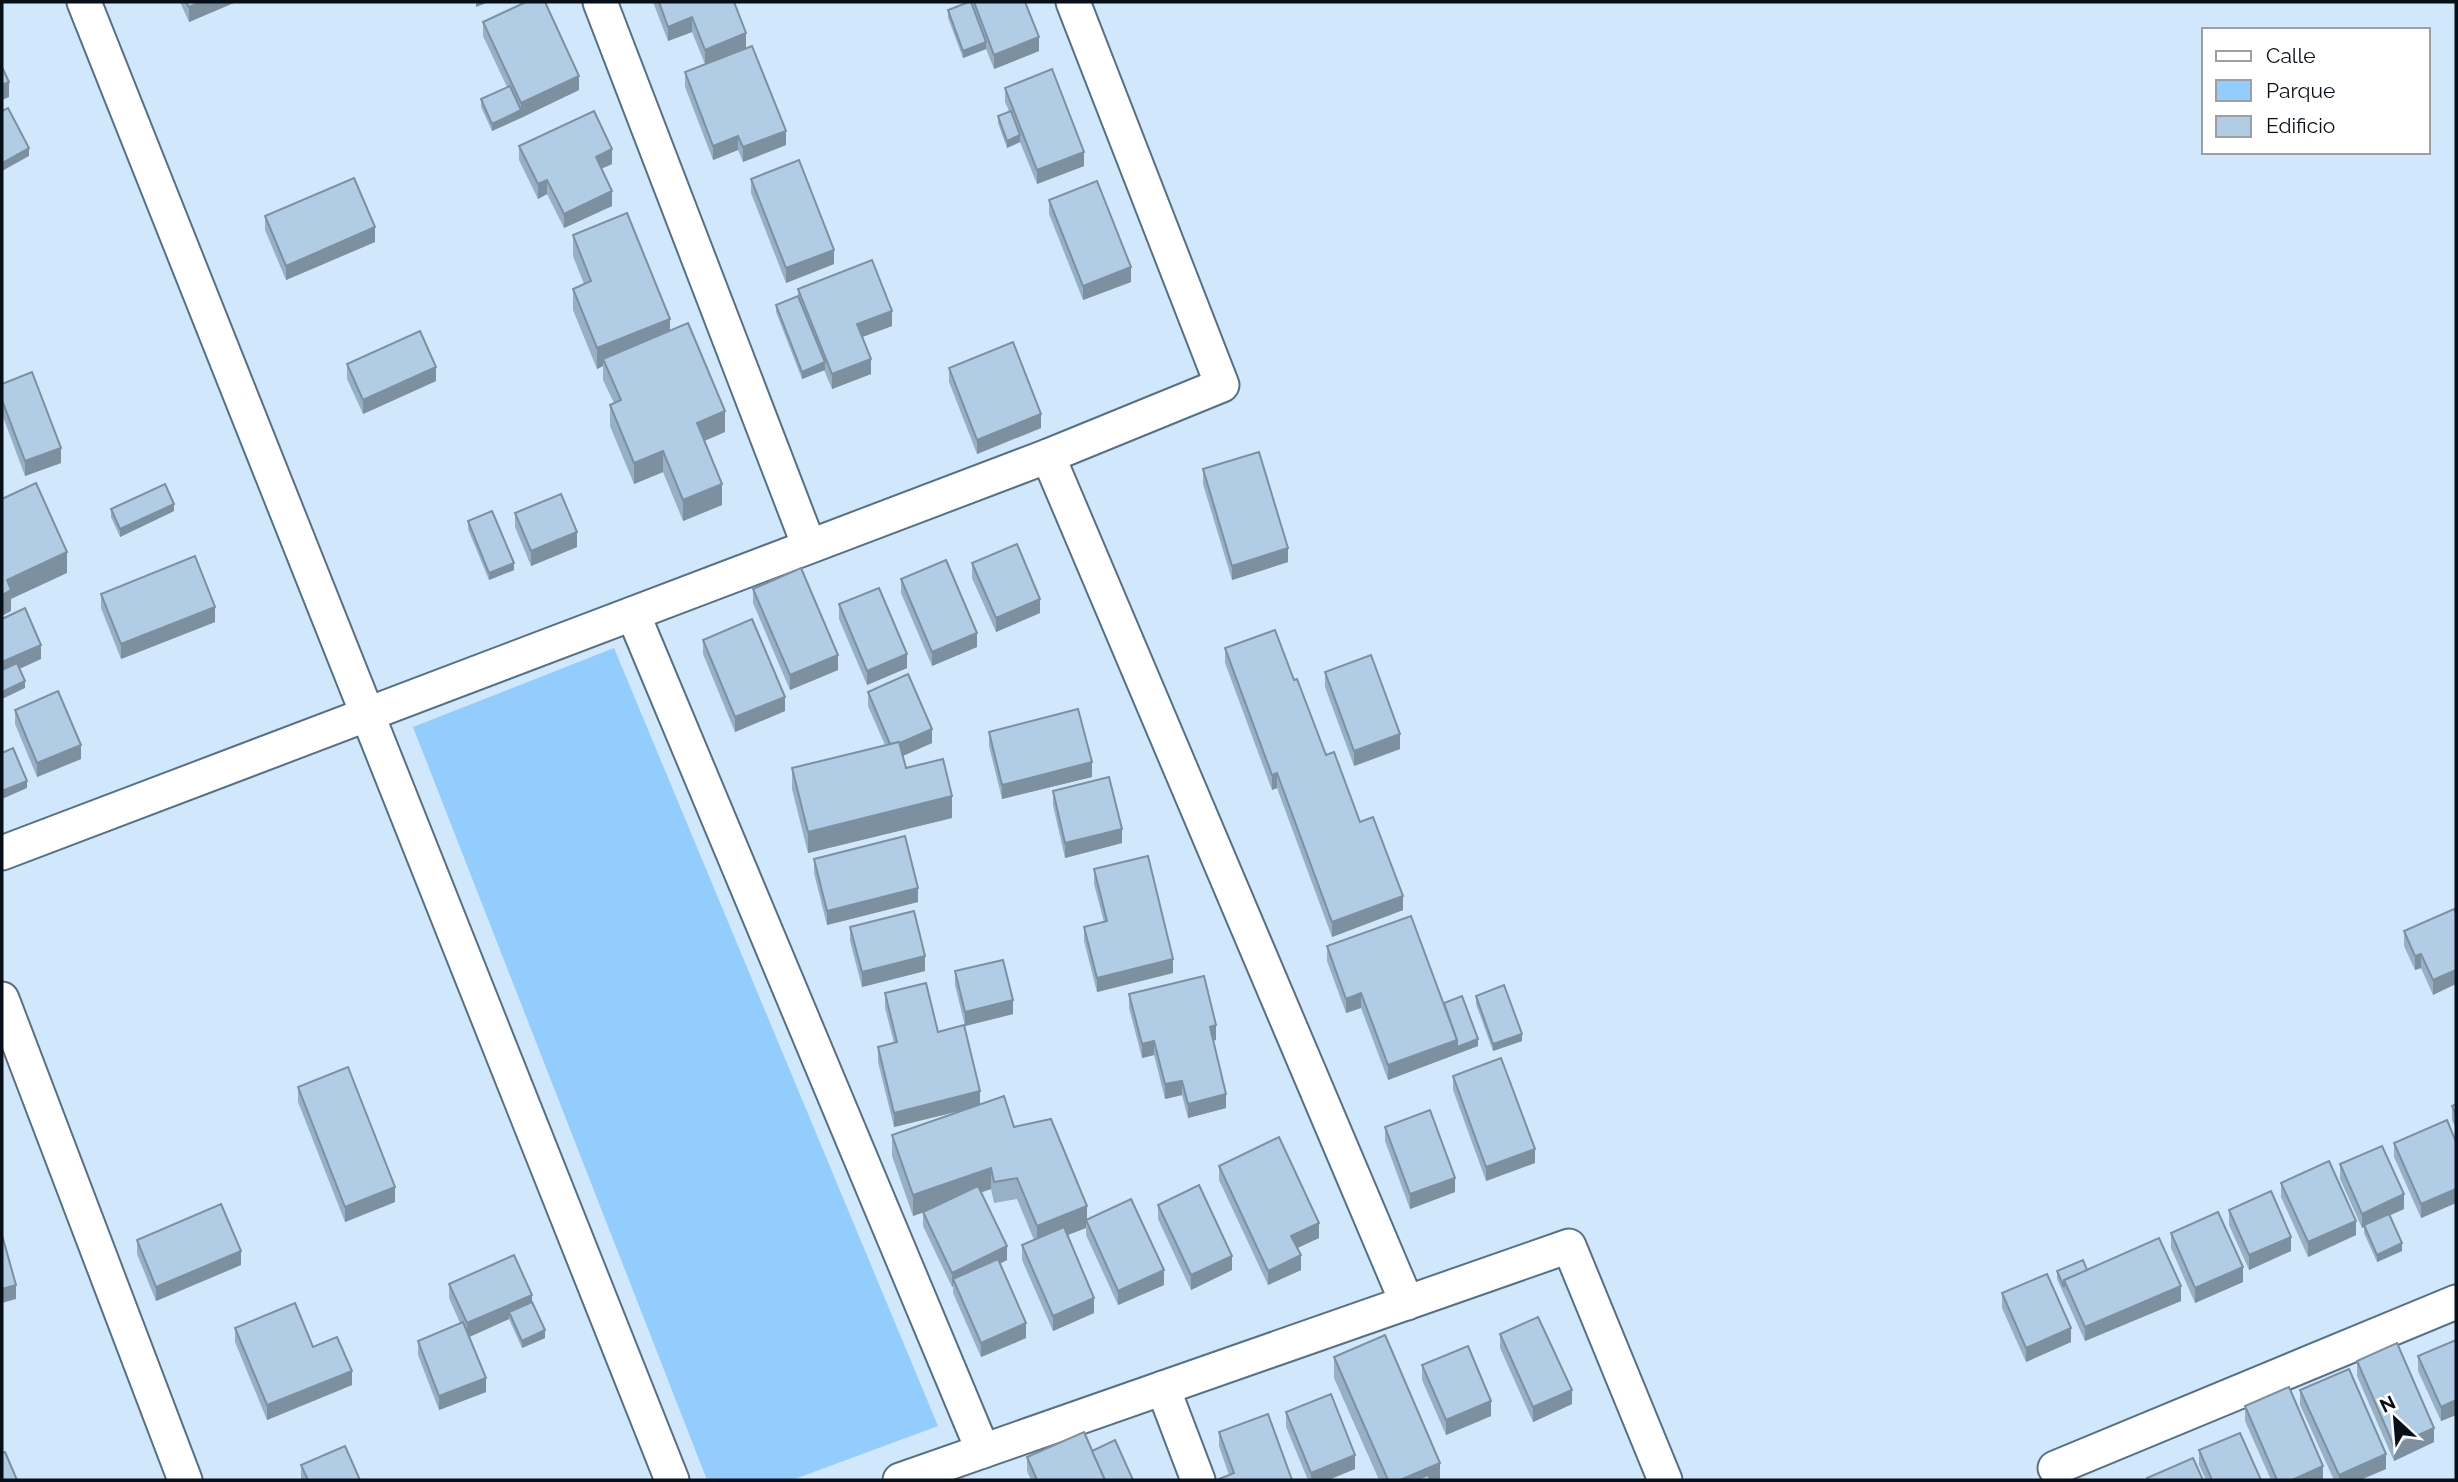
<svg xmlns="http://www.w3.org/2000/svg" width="2458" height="1482" font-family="Raleway,sans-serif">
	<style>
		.green { fill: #92cdfe }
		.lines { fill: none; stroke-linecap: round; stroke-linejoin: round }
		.minor-casing { stroke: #567085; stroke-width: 37 }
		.minor { stroke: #fff; stroke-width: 33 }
		.wall { fill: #98b0c5 }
		.shaded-wall { fill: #7c90a0 }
		.building { fill: #b1cde5; stroke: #7c90a0; stroke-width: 2 }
	</style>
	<rect width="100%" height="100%" fill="#d1e7fb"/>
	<!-- green -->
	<polygon class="green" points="614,648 938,1426 792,1480 707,1480 413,727"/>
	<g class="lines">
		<!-- minor casing -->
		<g class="minor-casing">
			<g id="minor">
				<polyline points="84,2 672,1480"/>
				<polyline points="600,2 809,546"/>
				<polyline points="1048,456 1407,1303"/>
				<polyline points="633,614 983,1451"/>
				<polyline points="2,853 1048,456 1222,385 1073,2"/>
				<polyline points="2,999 185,1480"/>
				<polyline points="1163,1388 1198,1480"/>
				<polyline points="2055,1468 2456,1302"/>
				<polyline points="900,1480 1569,1246 1665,1480"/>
			</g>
		</g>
		<!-- minor -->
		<use href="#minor" class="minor"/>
	</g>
	<!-- wall -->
	<g class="wall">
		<polygon points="180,2 236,2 189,22"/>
		<polygon points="653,2 734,2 705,64 692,32 668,41"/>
		<polygon points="968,2 1025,2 1039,51 994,69 986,49 963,58 948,18 948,10"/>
		<polygon points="483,22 579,90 492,131 481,107 481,99 507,87 483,36"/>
		<polygon points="685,72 786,145 743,162 738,150 713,160 685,87"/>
		<polygon points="1005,88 1084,166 1037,184 1020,142 1007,148 998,123 998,116 1009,111 1005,102"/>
		<polygon points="519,146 612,164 601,169 612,206 564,228 547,194 538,199 519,160"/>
		<polygon points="751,179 834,264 786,283 751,193"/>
		<polygon points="1049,200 1131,282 1083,300 1049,214"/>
		<polygon points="265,216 375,242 286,280 265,230"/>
		<polygon points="573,235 670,331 725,432 704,441 722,505 683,521 663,472 634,484 610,426 610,405 614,403 603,380 603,366 597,369 573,310 573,289 584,284 573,256"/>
		<polygon points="798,289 892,326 862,337 871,374 832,389 824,370 802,379 776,312 776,305 798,296"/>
		<polygon points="347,364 436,381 363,414 347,379"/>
		<polygon points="949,368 1041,428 977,454 949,382"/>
		<polygon points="2,384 61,463 25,476 2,414"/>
		<polygon points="1203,469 1288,562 1232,580 1203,484"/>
		<polygon points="111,509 174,511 120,537 111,517"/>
		<polygon points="515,513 577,547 531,566 515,527"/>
		<polygon points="468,521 514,570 489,580 468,529"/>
		<polygon points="972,563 1040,613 996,632 972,578"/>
		<polygon points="901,579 977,647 932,666 901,593"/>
		<polygon points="753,589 838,670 790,690 753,603"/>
		<polygon points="101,594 215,622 121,659 101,608"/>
		<polygon points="839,604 907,668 867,685 839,619"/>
		<polygon points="703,640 785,711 735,732 703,654"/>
		<polygon points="1225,648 1294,680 1326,755 1403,910 1332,937 1277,788 1272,790 1225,663"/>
		<polygon points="1325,672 1400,749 1354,766 1325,687"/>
		<polygon points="868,692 932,743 903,756 906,768 952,818 808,853 792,789 792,768 885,745 868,706"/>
		<polygon points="15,710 81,759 37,777 15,724"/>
		<polygon points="989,732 1092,777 1002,799 989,746"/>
		<polygon points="1053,791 1122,843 1065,858 1053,805"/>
		<polygon points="814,859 918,902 827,925 814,873"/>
		<polygon points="1094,869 1173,973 1097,992 1084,941 1084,927 1104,922 1094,884"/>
		<polygon points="2454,909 2433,995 2421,968 2415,970 2404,946 2404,931"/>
		<polygon points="850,927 925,971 862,987 850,941"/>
		<polygon points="1327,946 1444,1003 1478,1046 1388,1080 1361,1008 1346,1013 1327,961"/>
		<polygon points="955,971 1013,1014 965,1026 955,985"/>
		<polygon points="885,993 938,1032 980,1104 1014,1127 1087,1220 1164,1285 1118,1305 1086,1235 1086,1228 1067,1235 1094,1313 1053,1331 1022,1260 1022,1245 1034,1240 1017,1199 994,1203 991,1189 981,1192 1007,1260 1000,1264 1026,1338 981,1357 953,1293 953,1286 952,1287 923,1226 923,1212 913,1216 892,1156 892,1135 967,1109 894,1127 878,1062 878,1047 894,1043 885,1008"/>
		<polygon points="1129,994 1216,1040 1213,1041 1226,1108 1188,1118 1182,1095 1165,1099 1154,1055 1142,1058 1129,1008"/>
		<polygon points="1476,996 1522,1041 1493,1051 1476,1004"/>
		<polygon points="1453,1076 1535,1163 1486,1181 1453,1090"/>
		<polygon points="298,1087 395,1202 345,1222 298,1102"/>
		<polygon points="2456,1104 2456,1129 2452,1120 2452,1106"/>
		<polygon points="1385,1127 1455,1192 1410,1209 1385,1141"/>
		<polygon points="2456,1142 2456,1203 2421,1218 2394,1157 2394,1143"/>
		<polygon points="2340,1164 2404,1209 2390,1215 2402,1251 2377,1262 2364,1233 2364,1227 2362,1228 2340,1179"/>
		<polygon points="1219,1166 1319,1238 1297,1248 1301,1270 1268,1285 1219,1180"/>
		<polygon points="2281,1183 2356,1235 2308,1257 2281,1197"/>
		<polygon points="1158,1205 1232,1270 1191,1290 1158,1219"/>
		<polygon points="2229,1210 2291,1251 2249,1270 2229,1225"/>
		<polygon points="2171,1233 2243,1282 2195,1303 2171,1248"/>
		<polygon points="137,1240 241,1265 156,1301 137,1254"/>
		<polygon points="2087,1270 2181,1301 2085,1341 2057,1279 2057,1271"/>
		<polygon points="449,1284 532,1302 545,1338 522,1348 509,1319 469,1337 486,1392 439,1410 418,1355 418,1341 460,1323 449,1298"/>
		<polygon points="2002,1293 2071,1342 2026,1362 2002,1308"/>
		<polygon points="235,1328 313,1347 352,1385 267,1420 235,1342"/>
		<polygon points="1500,1334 1572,1404 1533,1422 1500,1348"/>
		<polygon points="2456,1340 2456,1415 2441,1421 2418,1371 2418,1356"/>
		<polygon points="1334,1357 1440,1480 1379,1480 1334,1378"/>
		<polygon points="2357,1361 2434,1442 2394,1461 2357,1376"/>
		<polygon points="1422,1365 1491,1416 1446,1435 1422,1380"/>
		<polygon points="2300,1390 2386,1469 2360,1480 2334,1480 2300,1405"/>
		<polygon points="2245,1406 2323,1480 2271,1480 2245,1421"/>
		<polygon points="1286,1412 1355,1469 1328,1480 1308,1480 1286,1427"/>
		<polygon points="1219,1432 1292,1480 1229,1475 1219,1446"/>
		<polygon points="2199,1450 2261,1480 2206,1480 2199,1465"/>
		<polygon points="1092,1451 1133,1480 1031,1480 1027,1471 1027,1457"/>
		<polygon points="301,1465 360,1480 301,1480"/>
	</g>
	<!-- shaded-wall -->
	<g class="shaded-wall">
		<polygon points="201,2 236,2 189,22 189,7"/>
		<polygon points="476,2 489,2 476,7"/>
		<polygon points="692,17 692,32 668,41 668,27"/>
		<polygon points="746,33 746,48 705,64 705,50"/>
		<polygon points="1039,37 1039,51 994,69 994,55"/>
		<polygon points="986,42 986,49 963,58 963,51"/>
		<polygon points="579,76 579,90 521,118 521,103"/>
		<polygon points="9,82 9,97 2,100 2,85"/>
		<polygon points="521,110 521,118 492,131 492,124"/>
		<polygon points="786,131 786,145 743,162 743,147"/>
		<polygon points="1020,135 1020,142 1007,148 1007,141"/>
		<polygon points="738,136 738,150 713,160 713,146"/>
		<polygon points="29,148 29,156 2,171 2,163"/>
		<polygon points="612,149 612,164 596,171 596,157"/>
		<polygon points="1084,152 1084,166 1037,184 1037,170"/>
		<polygon points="547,180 547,194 538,199 538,184"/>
		<polygon points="612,191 612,206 564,228 564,214"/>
		<polygon points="375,227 375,242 286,280 286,266"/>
		<polygon points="834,250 834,264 786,283 786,268"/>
		<polygon points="1131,267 1131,282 1083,300 1083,286"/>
		<polygon points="892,311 892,326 857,339 857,324"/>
		<polygon points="670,319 670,340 603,359 603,366 597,369 597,348"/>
		<polygon points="871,359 871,374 832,389 832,374"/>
		<polygon points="825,362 825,370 802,379 802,372"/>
		<polygon points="436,367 436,381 363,414 363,400"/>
		<polygon points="725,411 725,432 697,444 697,423"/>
		<polygon points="1041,414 1041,428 977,454 977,440"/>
		<polygon points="61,448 61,463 25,476 25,461"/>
		<polygon points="663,451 663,472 634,484 634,463"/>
		<polygon points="722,484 722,505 683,521 683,500"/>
		<polygon points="174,504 174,511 120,537 120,529"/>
		<polygon points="577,532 577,547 531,566 531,551"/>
		<polygon points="1288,548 1288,562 1232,580 1232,566"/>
		<polygon points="67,552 67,573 11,599 11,611 2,616 2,595 7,580"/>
		<polygon points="514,563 514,570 489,580 489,573"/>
		<polygon points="1040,599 1040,613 996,632 996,618"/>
		<polygon points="215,607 215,622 121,659 121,644"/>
		<polygon points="977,633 977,647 932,666 932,652"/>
		<polygon points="41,645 41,659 2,677 2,662"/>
		<polygon points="907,654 907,668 867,685 867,671"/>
		<polygon points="838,655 838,670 790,690 790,675"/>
		<polygon points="25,681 25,688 2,699 2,692"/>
		<polygon points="785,697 785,711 735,732 735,717"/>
		<polygon points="932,729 932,743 891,761 891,747"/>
		<polygon points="1400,734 1400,749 1354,766 1354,751"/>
		<polygon points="81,745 81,759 37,777 37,763"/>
		<polygon points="1092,762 1092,777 1002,799 1002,785"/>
		<polygon points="1277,773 1277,788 1272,790 1272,775"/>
		<polygon points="27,781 27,788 2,799 2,791"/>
		<polygon points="952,796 952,818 808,853 808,832"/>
		<polygon points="1122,829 1122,843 1065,858 1065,843"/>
		<polygon points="918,888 918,902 827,925 827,911"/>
		<polygon points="1403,896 1403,910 1332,937 1332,922"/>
		<polygon points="2421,954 2421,968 2415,970 2415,956"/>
		<polygon points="925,956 925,971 862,987 862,972"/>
		<polygon points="1173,959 1173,973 1097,992 1097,978"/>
		<polygon points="2456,970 2456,984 2433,995 2433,980"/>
		<polygon points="1361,993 1361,1008 1346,1013 1346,999"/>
		<polygon points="1013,1000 1013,1014 965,1026 965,1012"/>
		<polygon points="1216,1025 1216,1040 1210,1041 1210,1027"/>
		<polygon points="1522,1034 1522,1041 1493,1051 1493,1044"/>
		<polygon points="1478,1039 1478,1046 1388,1080 1388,1065 1457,1040"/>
		<polygon points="1154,1041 1154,1055 1142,1058 1142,1044"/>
		<polygon points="1182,1081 1182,1095 1165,1099 1165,1084"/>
		<polygon points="980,1091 980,1106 894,1127 894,1113"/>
		<polygon points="1226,1094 1226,1108 1188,1118 1188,1104"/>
		<polygon points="1535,1149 1535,1163 1486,1181 1486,1167"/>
		<polygon points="991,1168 991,1189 913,1216 913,1195"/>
		<polygon points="1455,1178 1455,1192 1410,1209 1410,1194"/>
		<polygon points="395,1187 395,1202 345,1222 345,1207"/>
		<polygon points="2456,1189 2456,1203 2421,1218 2421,1204"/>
		<polygon points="2404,1194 2404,1209 2362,1228 2362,1214"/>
		<polygon points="1087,1206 1087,1223 1086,1220 1086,1228 1037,1247 1037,1226"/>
		<polygon points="2356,1221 2356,1235 2308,1257 2308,1242"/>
		<polygon points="1319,1223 1319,1238 1291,1251 1291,1236"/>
		<polygon points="2291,1237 2291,1251 2249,1270 2249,1255"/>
		<polygon points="2402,1243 2402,1251 2377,1262 2377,1255"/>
		<polygon points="1007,1246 1007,1260 956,1285 953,1279 953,1286 952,1287 952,1273"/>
		<polygon points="241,1251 241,1265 156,1301 156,1287"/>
		<polygon points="1301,1255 1301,1270 1268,1285 1268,1271"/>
		<polygon points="1232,1256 1232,1270 1191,1290 1191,1275"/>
		<polygon points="2243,1267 2243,1282 2195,1303 2195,1288"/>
		<polygon points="1164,1270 1164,1285 1118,1305 1118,1291"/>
		<polygon points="16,1285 16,1299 2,1303 2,1289"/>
		<polygon points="2181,1286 2181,1301 2085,1341 2085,1327"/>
		<polygon points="532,1295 532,1309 509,1312 509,1319 467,1338 467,1323"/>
		<polygon points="1094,1298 1094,1313 1053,1331 1053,1316"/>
		<polygon points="1026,1323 1026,1338 981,1357 981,1343"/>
		<polygon points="2071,1328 2071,1342 2026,1362 2026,1348"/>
		<polygon points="545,1330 545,1338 522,1348 522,1341"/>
		<polygon points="352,1371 352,1385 267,1420 267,1405"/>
		<polygon points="486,1378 486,1392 439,1410 439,1396"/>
		<polygon points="1572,1390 1572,1404 1533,1422 1533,1407"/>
		<polygon points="2456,1400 2456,1415 2441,1421 2441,1407"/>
		<polygon points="1491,1401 1491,1416 1446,1435 1446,1420"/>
		<polygon points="2434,1428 2434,1442 2394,1461 2394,1446"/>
		<polygon points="2386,1454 2386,1469 2360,1480 2339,1480 2339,1475"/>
		<polygon points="1355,1455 1355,1469 1328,1480 1311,1480 1311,1473"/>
		<polygon points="1440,1463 1440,1480 1400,1480"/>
		<polygon points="2323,1466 2323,1480 2292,1480"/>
	</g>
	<!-- building -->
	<g class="building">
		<polygon points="186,2 201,2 189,7"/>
		<polygon points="526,2 545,2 579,76 521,103 483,22"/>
		<polygon points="659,2 734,2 746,33 705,50 692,17 668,27"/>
		<polygon points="969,2 971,2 986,42 963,51 948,10"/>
		<polygon points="974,2 1025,2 1039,37 994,55"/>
		<polygon points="752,46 786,131 743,147 738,136 713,146 685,72"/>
		<polygon points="2,67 9,82 2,85"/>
		<polygon points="1052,69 1084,152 1037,170 1005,88"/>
		<polygon points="510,86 521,110 492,124 481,99"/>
		<polygon points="8,108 29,148 2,163 2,111"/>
		<polygon points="594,111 612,149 596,157 612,191 564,214 547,180 538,184 519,146"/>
		<polygon points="1011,111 1020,135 1007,141 998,116"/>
		<polygon points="799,160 834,250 786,268 751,179"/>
		<polygon points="354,178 375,227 286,266 265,216"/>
		<polygon points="1097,181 1131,267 1083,286 1049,200"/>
		<polygon points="627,213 670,319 597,348 573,289 591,281 573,235"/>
		<polygon points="872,260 892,311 857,324 871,359 832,374 798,289"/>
		<polygon points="798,296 825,362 802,372 776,305"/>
		<polygon points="688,323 725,411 697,423 722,484 683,500 663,451 634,463 610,405 621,400 603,359"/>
		<polygon points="420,331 436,367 363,400 347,364"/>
		<polygon points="1013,342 1041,414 977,440 949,368"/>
		<polygon points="32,372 61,448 25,461 2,400 2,384"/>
		<polygon points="1259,452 1288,548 1232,566 1203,469"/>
		<polygon points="36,483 67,552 7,580 11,590 2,595 2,499"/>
		<polygon points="165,484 174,504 120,529 111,509"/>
		<polygon points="561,494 577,532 531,551 515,513"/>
		<polygon points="492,511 514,563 489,573 468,521"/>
		<polygon points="1017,544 1040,599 996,618 972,563"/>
		<polygon points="195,556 215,607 121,644 101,594"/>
		<polygon points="946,560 977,633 932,652 901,579"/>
		<polygon points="801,568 838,655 790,675 753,589"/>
		<polygon points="879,588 907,654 867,671 839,604"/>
		<polygon points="25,608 41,645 2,662 2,619"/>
		<polygon points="752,619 785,697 735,717 703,640"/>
		<polygon points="1275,630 1294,680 1297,679 1326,755 1334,752 1360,822 1373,817 1403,896 1332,922 1277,773 1272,775 1225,648"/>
		<polygon points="1371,655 1400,734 1354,751 1325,672"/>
		<polygon points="17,663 25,681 2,692 2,670"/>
		<polygon points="908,674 932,729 900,743 899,742 890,744 868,692"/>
		<polygon points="58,691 81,745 37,763 15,710"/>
		<polygon points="1078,709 1092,762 1002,785 989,732"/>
		<polygon points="899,742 906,768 943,759 952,796 808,832 792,768"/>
		<polygon points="13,748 27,781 2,791 2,753"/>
		<polygon points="1109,777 1122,829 1065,843 1053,791"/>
		<polygon points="905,836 918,888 827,911 814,859"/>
		<polygon points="1148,856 1173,959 1097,978 1084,927 1107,921 1094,869"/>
		<polygon points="2454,909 2456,913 2456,970 2433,980 2421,954 2415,956 2404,931"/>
		<polygon points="914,911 925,956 862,972 850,927"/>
		<polygon points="1411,916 1457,1040 1388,1065 1361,993 1346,999 1327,946"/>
		<polygon points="1003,960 1013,1000 965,1012 955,971"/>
		<polygon points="1204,976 1216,1025 1210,1027 1226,1094 1188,1104 1182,1081 1165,1084 1154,1041 1142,1044 1129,994"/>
		<polygon points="926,983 938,1032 964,1025 980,1091 894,1113 878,1047 897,1042 885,993"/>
		<polygon points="1504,985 1522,1034 1493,1044 1476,996"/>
		<polygon points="1462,996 1478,1039 1457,1047 1457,1040 1444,1003"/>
		<polygon points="1501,1058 1535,1149 1486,1167 1453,1076"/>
		<polygon points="348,1067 395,1187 345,1207 298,1087"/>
		<polygon points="1004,1096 1014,1127 1051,1119 1087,1206 1037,1226 1017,1178 994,1182 991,1168 913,1195 892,1135"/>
		<polygon points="2456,1104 2456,1115 2452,1106"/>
		<polygon points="1430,1110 1455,1178 1410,1194 1385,1127"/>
		<polygon points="2447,1120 2456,1142 2456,1189 2421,1204 2394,1143"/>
		<polygon points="1279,1137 1319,1223 1291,1236 1301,1255 1268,1271 1219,1166"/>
		<polygon points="2382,1146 2404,1194 2362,1214 2340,1164"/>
		<polygon points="2329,1161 2356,1221 2308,1242 2281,1183"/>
		<polygon points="1199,1185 1232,1256 1191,1275 1158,1205"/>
		<polygon points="978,1186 1007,1246 952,1273 923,1212"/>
		<polygon points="2271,1191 2291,1237 2249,1255 2229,1210"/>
		<polygon points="1131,1199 1164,1270 1118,1291 1086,1220"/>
		<polygon points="221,1204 241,1251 156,1287 137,1240"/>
		<polygon points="2218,1212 2243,1267 2195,1288 2171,1233"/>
		<polygon points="2389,1214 2402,1243 2377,1255 2364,1225"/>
		<polygon points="1064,1227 1094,1298 1053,1316 1022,1245"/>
		<polygon points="2,1235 16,1285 2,1289"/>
		<polygon points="2159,1238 2181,1286 2085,1327 2064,1280"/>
		<polygon points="514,1255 532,1295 467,1323 449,1284"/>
		<polygon points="998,1259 1026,1323 981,1343 953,1279"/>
		<polygon points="2083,1260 2087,1270 2064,1280 2064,1287 2057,1271"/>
		<polygon points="2047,1274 2071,1328 2026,1348 2002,1293"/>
		<polygon points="532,1302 545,1330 522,1341 509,1312"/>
		<polygon points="295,1303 313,1347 337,1337 352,1371 267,1405 235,1328"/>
		<polygon points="1538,1317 1572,1390 1533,1407 1500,1334"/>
		<polygon points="463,1322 486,1378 439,1396 418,1341"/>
		<polygon points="1385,1335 1440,1463 1400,1480 1388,1480 1334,1357"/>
		<polygon points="2456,1340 2456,1400 2441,1407 2418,1356"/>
		<polygon points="2397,1343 2434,1428 2394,1446 2357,1361"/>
		<polygon points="1468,1346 1491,1401 1446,1420 1422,1365"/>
		<polygon points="2349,1369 2386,1454 2339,1475 2300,1390"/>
		<polygon points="2289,1387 2323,1466 2292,1480 2277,1480 2245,1406"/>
		<polygon points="1331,1394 1355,1455 1311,1473 1286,1412"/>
		<polygon points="1268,1414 1292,1480 1217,1480 1234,1473 1219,1432"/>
		<polygon points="1084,1432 1105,1480 1037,1480 1027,1457"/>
		<polygon points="2240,1433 2261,1480 2212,1480 2199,1450"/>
		<polygon points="1115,1440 1133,1480 1105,1480 1092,1451"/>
		<polygon points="345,1446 360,1480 308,1480 301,1465"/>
		<polygon points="5,1452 17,1480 2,1480 2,1453"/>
		<polygon points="2193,1458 2203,1480 2148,1480 2147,1478"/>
		<polygon points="1428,1475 1431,1480 1415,1480"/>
	</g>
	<!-- border -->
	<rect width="2458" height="1482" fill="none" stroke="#071018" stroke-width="7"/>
	<!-- legend -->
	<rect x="2202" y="28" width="228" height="126" fill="#ffffff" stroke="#9c9fa3" stroke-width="2"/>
	<rect x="2216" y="51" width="35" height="10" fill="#ffffff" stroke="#9c9fa3" stroke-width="2"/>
	<text x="2266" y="63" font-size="21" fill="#071018">Calle</text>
	<rect x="2216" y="80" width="35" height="21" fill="#92cdfe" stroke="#9c9fa3" stroke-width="2"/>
	<text x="2266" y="98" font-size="21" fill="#071018">Parque</text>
	<rect x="2216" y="116" width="35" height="21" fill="#b1cde5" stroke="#9c9fa3" stroke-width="2"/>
	<text x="2266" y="133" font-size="21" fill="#071018">Edificio</text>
	<!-- north arrow -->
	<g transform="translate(2395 1419) rotate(334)" stroke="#ffffff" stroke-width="5" paint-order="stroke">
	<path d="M0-5L12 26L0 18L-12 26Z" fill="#071018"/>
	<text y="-10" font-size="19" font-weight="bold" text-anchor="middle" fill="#071018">N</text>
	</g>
</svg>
